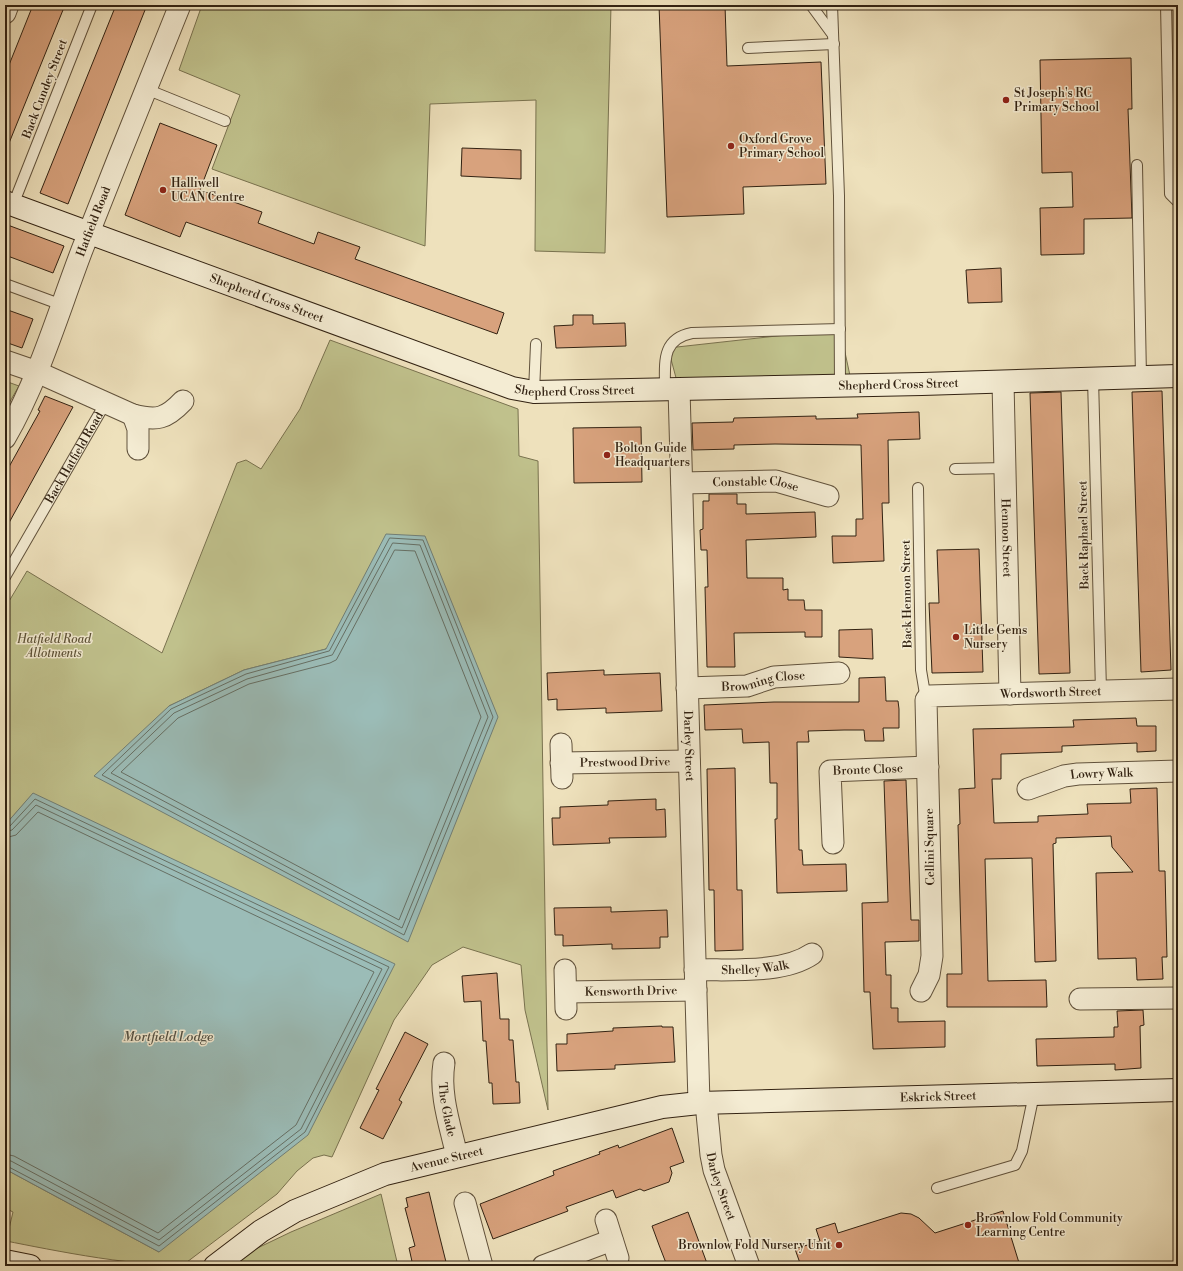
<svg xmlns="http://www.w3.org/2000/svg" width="1183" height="1271" font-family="'Libre Bodoni',serif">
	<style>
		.green { fill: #c0c18c; stroke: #79724f; fill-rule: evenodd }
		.water { fill: #9bbcb7; stroke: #717e75 }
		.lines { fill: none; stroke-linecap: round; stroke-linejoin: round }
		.shore { stroke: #666f64; stroke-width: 1 }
		.building { fill: #d8a27d; stroke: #322212 }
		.lane-casing { stroke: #61523c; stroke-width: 12 }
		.street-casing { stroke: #61523c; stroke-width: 23 }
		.secondary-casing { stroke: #322212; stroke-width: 24 }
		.lane { stroke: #f4ecd3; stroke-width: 10 }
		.street { stroke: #f4ecd3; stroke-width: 21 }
		.secondary { stroke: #f4ecd3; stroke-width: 22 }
		.poi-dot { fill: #8f2418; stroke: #f4ecd3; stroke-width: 1.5 }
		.labels { text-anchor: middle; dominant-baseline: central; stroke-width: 3; stroke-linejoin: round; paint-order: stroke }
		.street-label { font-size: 12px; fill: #322212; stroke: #f4ecd3 }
		.poi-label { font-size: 12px; fill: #322212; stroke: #f4ecd3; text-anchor: start }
		.park-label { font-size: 12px; font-style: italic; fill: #5d5237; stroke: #f4ecd3 }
		.water-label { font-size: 13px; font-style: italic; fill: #525044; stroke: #f4ecd3 }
	</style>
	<rect width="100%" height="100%" fill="#eee1bc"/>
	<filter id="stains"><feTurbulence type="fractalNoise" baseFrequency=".005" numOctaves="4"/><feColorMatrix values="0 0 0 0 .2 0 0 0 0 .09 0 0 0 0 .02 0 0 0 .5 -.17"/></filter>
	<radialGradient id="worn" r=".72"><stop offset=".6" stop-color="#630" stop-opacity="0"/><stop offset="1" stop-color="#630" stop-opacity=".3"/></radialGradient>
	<!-- green -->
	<g class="green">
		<polygon points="202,5 611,5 605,253 535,251 536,100 430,104 425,246 212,169 240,95 179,70"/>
		<polygon points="840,329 852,385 679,389 668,348"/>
		<path d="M330,340L518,409L519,456L538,461L548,1110L525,1010L521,965L463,947L432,965L394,1020L332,1157L324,1155L313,1158L297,1171L277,1194L187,1262C152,1271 47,1249 6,1241L13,1212L5,1208V1169L159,1252L33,794L5,825V608L27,571L162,653L237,463L246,460L261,469L300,409ZM326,649L169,706L244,670Z"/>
		<polygon points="5,381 19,386 5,410"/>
		<polygon points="381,1194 398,1266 232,1266 245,1254 291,1232"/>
	</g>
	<!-- water -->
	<g class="water">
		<polygon points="386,534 425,536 498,717 408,942 94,776 169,706 244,670 326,649"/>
		<polygon points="33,793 395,964 308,1135 159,1252 5,1169 5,825"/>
	</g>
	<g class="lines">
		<!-- shore -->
		<g class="shore">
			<polygon points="390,538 423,540 493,717 404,935 102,775 171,709 246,674 329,651"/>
			<polygon points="393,543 420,545 488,717 402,928 111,773 174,713 247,679 332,655"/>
			<polygon points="395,550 415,551 481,717 399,920 121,772 178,718 249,684 330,663 336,660"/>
			<polyline points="5,827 10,826 35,799 389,967 305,1132 159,1246 5,1165"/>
			<polyline points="5,832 12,830 36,805 382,969 301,1129 159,1240 11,1161 5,1160"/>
			<polyline points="5,838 16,835 38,812 374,972 296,1125 158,1233 14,1156 5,1154"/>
		</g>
	</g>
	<!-- building -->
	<g class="building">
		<polygon points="33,5 65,5 5,153 5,75"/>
		<polygon points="116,5 147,5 68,204 40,193"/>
		<polygon points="659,5 725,5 727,66 821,62 826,184 743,187 744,214 667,217"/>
		<polygon points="1131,58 1132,109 1128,109 1132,218 1084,219 1084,254 1041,255 1040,208 1073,207 1072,172 1042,173 1040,60"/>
		<polygon points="160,123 217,145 200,190 262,212 258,223 314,244 318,232 360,247 355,259 504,313 497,334 186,222 180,237 125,215"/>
		<polygon points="462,148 521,150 521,179 461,176"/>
		<polygon points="5,224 64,246 53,273 5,255"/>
		<polygon points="1001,268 1002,302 968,303 966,270"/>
		<polygon points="5,309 33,319 22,348 5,342"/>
		<polygon points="573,315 593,315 593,324 625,323 626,346 556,348 554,326 573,325"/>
		<polygon points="1162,391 1171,670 1141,672 1132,392"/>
		<polygon points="1061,392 1070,673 1039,674 1030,393"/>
		<polygon points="45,396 73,407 5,530 5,474 40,411 38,410"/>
		<polygon points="919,412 920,439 888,440 889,503 882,503 884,561 833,563 832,536 856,536 856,519 863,519 861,445 775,444 734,445 734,449 693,450 692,423 733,422 734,418 816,416 816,419 858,418 857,414"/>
		<polygon points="641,427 642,482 574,483 573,428"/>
		<polygon points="709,494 737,494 737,504 746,504 746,514 815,512 816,537 746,540 747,578 783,578 783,590 788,589 788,600 804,600 805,610 822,610 822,637 805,637 805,632 734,633 735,667 707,667 705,587 708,587 707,550 701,550 700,530 703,529 703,501 709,501"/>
		<polygon points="979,549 983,672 932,673 929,603 939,603 937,550"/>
		<polygon points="872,629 873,659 839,657 839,630"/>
		<polygon points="604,670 604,675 660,673 662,711 606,713 606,708 557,710 557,699 548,700 547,673"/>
		<polygon points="885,677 886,701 898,701 899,709 899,728 883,728 884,741 865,741 864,730 844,730 808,731 809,742 797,742 799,850 802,850 803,865 846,864 847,891 777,893 775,819 777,819 777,783 770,783 769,742 743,743 742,729 705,730 704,705 774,702 859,702 859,678"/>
		<polygon points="1136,718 1137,726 1156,726 1156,751 1137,752 1137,743 1062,746 1062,752 1001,754 1001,779 992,779 994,823 1038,822 1038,816 1088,814 1087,804 1131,803 1130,789 1157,788 1159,871 1165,871 1167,957 1162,957 1163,979 1137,980 1136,958 1098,959 1096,873 1133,872 1112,847 1111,836 1056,838 1056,843 1053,844 1056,961 1035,962 1032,858 985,859 988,981 1046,980 1047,1007 947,1007 947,974 962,974 958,825 960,824 959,789 975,788 973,729 1074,727 1073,720"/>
		<polygon points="735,768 737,890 742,890 743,950 715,951 714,890 709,890 707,769"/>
		<polygon points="906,780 911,920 919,920 919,941 885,942 886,975 891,975 891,1008 898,1008 898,1022 945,1021 945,1047 873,1049 870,992 864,992 862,903 888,902 884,781"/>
		<polygon points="656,799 656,810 665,809 666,837 609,838 610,843 553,845 552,818 560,818 560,807 608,805 608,801"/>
		<polygon points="611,907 611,912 667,910 668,937 660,937 660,948 612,949 612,944 563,946 563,935 555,935 554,908"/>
		<polygon points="497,973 500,1019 509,1019 509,1040 513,1040 516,1082 519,1082 520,1103 493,1104 492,1083 489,1083 486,1041 483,1041 481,1001 464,1002 462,976"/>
		<polygon points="1143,1010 1144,1025 1140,1026 1141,1068 1115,1070 1115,1064 1037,1066 1036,1039 1114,1037 1114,1027 1118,1027 1117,1011"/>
		<polygon points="662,1026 662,1027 673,1027 675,1062 615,1065 615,1069 557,1071 556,1044 567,1044 567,1034 613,1031 613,1028"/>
		<polygon points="405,1032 428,1044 399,1100 402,1102 383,1139 360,1128 379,1090 376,1089"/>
		<polygon points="672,1128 684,1162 670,1167 672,1173 669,1182 644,1191 640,1189 616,1198 613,1190 566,1207 568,1211 493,1239 480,1204 554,1175 553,1171 600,1154 599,1152 618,1145 619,1148"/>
		<polygon points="429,1192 436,1222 447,1266 413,1266 409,1248 415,1246 405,1208 408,1207 406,1198"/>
		<polygon points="1003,1211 1020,1266 801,1266 795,1249 820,1241 816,1229 835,1223 838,1233 901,1213 911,1214 919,1218 935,1233"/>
		<polygon points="688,1212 708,1266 671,1266 670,1262 666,1263 659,1245 652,1226"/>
	</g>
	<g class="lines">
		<!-- lane casing -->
		<g class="lane-casing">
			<g id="lane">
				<polyline points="811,5 833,35"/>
				<polyline points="832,5 839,196 840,385"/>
				<polyline points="1166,5 1170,194 1178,202"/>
				<polyline points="748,48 834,44"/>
				<polyline points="146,89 225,121"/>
				<polyline points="1137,165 1141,377"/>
				<polyline points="13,205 92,5"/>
				<polyline points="5,284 62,305"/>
				<polyline points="1093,378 1101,691"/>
				<path d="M665,389C665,363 661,339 692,333L840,329"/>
				<polyline points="534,392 536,344"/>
				<polyline points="955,469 1006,468"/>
				<polyline points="918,488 921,670 926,700"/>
				<path id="s1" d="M5,577L106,402"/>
				<polyline points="937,1188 1015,1165 1022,1151 1034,1094"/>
			</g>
		</g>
		<!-- street casing -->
		<g class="street-casing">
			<g id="street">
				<polyline points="5,13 8,5"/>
				<path d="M5,361L37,372L133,415C157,421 166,419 183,401"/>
				<path id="s2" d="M1003,382L1010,694"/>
				<path id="s3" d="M679,389L699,1103"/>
				<polyline points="133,415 138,429 138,449"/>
				<path id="s4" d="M5,438C39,379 58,313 82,250C114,168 147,87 180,5"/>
				<path id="s5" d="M682,483L776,481L828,496"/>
				<path id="s6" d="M687,688L747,686L774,677L839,673"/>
				<polyline points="561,744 562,778"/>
				<path id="s7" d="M561,763L689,761"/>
				<path id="s8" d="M1028,789L1064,776L1078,774L1178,771"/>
				<path id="s9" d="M833,843L830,771L928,767"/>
				<polyline points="565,970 566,1009"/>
				<path id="s10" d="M695,970C730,969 783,974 812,954"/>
				<path id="s11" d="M921,991L929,975L932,956L926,700L929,696L1178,689"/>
				<path id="s12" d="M566,992L696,990"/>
				<polyline points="1080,999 1178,998"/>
				<path id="s13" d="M444,1063C439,1094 450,1125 457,1156"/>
				<path id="s14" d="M706,1103L711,1155L714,1170L749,1266"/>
				<polyline points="465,1203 482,1266"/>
				<polyline points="606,1220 618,1258"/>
				<polyline points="543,1266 612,1240"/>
			</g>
		</g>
		<!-- secondary casing -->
		<g class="secondary-casing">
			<g id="secondary">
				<path id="s15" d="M5,202L512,388L534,392L922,384L1178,376"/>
				<polyline points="5,1261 30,1266"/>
				<path id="s16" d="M215,1266L261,1231L295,1211L385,1174L662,1107L699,1103L1178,1090"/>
			</g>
		</g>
		<!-- lane -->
		<use href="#lane" class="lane"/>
		<!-- street -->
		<use href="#street" class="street"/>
		<!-- secondary -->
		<use href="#secondary" class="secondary"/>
	</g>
	<!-- markers -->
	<g class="poi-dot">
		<circle cx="1006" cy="100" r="4"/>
		<circle cx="731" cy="146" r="4"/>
		<circle cx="163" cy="190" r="4"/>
		<circle cx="607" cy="455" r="4"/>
		<circle cx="956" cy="637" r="4"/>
		<circle cx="968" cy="1225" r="4"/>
		<circle cx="839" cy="1245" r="4"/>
	</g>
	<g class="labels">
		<!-- street labels -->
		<g class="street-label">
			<text transform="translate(45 89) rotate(-69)">Back Cundey Street</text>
			<text stroke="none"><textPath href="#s4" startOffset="234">Hatfield Road</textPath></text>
			<text stroke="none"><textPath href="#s15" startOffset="279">Shepherd Cross Street</textPath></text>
			<text stroke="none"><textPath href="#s15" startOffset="927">Shepherd Cross Street</textPath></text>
			<text stroke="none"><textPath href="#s15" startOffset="603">Shepherd Cross Street</textPath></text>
			<text stroke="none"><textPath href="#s1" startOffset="138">Back Hatfield Road</textPath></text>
			<text stroke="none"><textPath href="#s5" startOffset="74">Constable Close</textPath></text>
			<text transform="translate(1084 535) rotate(-91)">Back Raphael Street</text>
			<text stroke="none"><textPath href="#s2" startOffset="156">Hennon Street</textPath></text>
			<text transform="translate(907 594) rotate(-91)">Back Hennon Street</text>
			<text stroke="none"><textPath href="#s6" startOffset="77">Browning Close</textPath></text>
			<text stroke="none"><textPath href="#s11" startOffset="420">Wordsworth Street</textPath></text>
			<text stroke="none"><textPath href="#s3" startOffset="357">Darley Street</textPath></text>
			<text stroke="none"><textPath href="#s7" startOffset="64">Prestwood Drive</textPath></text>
			<text stroke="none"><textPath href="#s9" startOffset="110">Bronte Close</textPath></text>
			<text stroke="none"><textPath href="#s8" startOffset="76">Lowry Walk</textPath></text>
			<text transform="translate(930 847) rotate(-91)">Cellini Square</text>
			<text stroke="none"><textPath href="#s10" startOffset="60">Shelley Walk</textPath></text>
			<text stroke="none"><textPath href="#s12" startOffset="65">Kensworth Drive</textPath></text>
			<text stroke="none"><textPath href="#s16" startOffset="756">Eskrick Street</textPath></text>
			<text stroke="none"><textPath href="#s13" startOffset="47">The Glade</textPath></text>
			<text stroke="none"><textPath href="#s16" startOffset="258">Avenue Street</textPath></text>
			<text stroke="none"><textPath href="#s14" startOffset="85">Darley Street</textPath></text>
		</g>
		<!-- poi labels -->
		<g class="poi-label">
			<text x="1014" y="93">St Joseph's RC<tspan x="1014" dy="14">Primary School</tspan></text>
			<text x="739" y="139">Oxford Grove<tspan x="739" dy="14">Primary School</tspan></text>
			<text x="171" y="183">Halliwell<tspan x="171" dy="14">UCAN Centre</tspan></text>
			<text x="615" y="448">Bolton Guide<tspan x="615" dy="14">Headquarters</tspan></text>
			<text x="964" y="630">Little Gems<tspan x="964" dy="14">Nursery</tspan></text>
			<text x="976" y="1218">Brownlow Fold Community<tspan x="976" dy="14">Learning Centre</tspan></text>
			<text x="831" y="1245" text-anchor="end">Brownlow Fold Nursery Unit</text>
		</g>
		<!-- park labels -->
		<g class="park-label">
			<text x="54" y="639">Hatfield Road<tspan x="54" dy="14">Allotments</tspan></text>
		</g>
		<!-- water labels -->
		<g class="water-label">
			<text x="168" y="1037">Mortfield Lodge</text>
		</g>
	</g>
	<!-- margin -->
	<rect width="1183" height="1271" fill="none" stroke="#eee1bc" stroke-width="20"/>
	<rect x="6" y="6" width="1171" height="1259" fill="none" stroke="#322212" stroke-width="2"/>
	<rect x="10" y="10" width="1163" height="1251" fill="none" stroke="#322212"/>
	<rect width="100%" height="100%" filter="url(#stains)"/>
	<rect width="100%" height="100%" fill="url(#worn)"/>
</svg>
